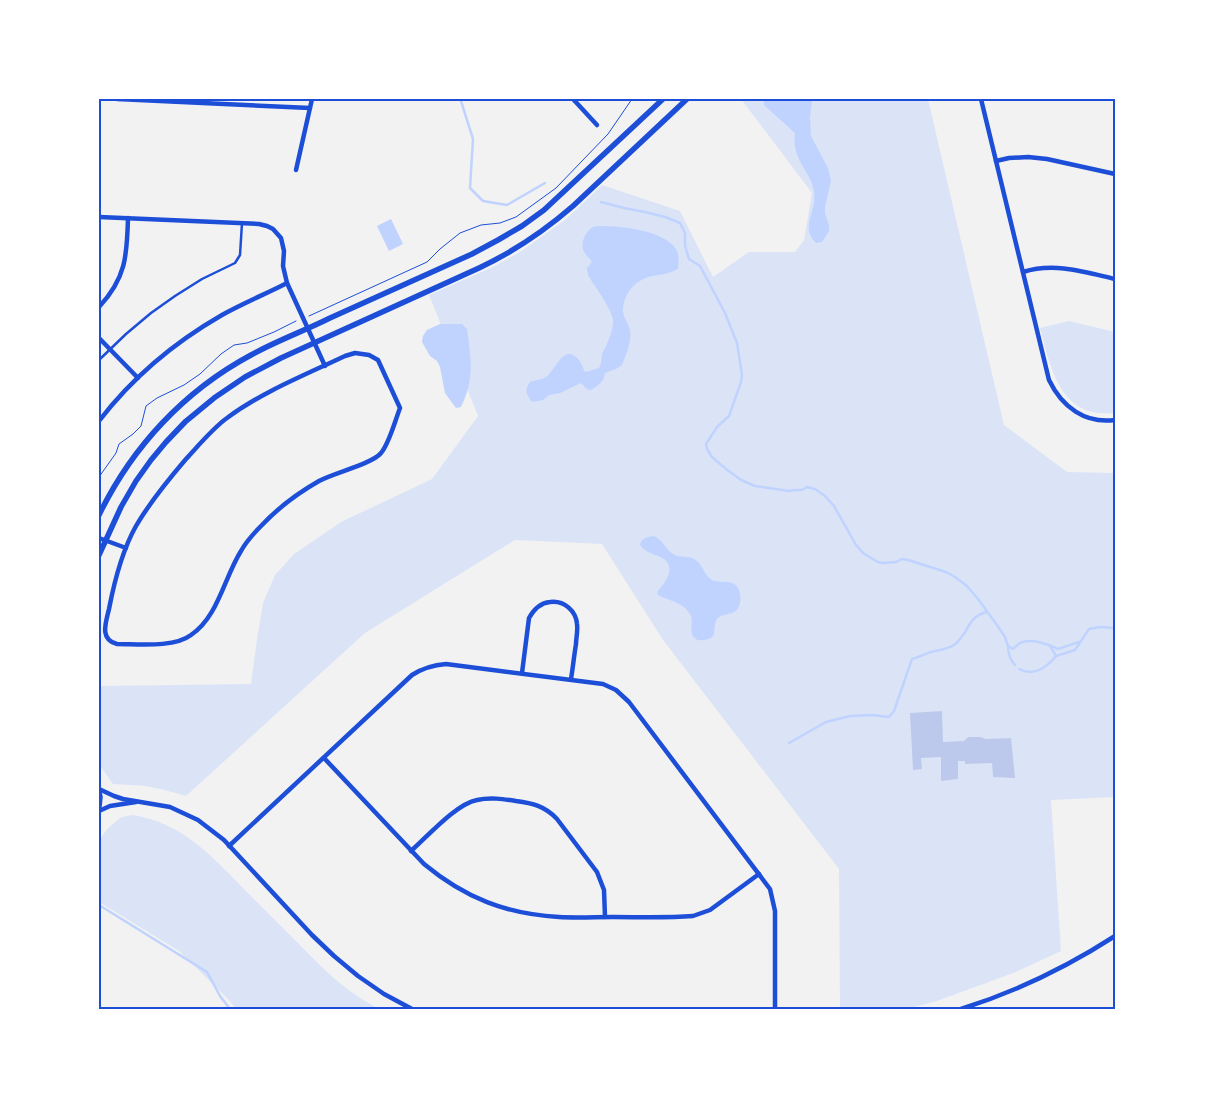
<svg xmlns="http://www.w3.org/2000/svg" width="1214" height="1108" font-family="'Open Sans',sans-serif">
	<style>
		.green { fill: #dbe4f7 }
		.water { fill: #bfd3fe }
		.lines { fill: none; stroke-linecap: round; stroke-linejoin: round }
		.stream { stroke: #bfd3fe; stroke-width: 2.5 }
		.building { fill: #bdc9ec }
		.path { stroke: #1d4ed8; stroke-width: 1 }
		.service { stroke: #1d4ed8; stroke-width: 2.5 }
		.minor { stroke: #1d4ed8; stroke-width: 4.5 }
		.tertiary { stroke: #1d4ed8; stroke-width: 5.5 }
		.neatline { fill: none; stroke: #1d4ed8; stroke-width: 2 }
	</style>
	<rect width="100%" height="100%" fill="#f2f2f2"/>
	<!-- green -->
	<g class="green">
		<polygon points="741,99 928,99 1004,425 1067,472 1115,473 1115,797 1051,800 1061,951 1016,972 934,1002 906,1009 840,1009 839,869 663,640 602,544 515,540 365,633 186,796 165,790 145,786 113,784 99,764 99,686 251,684 257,639 263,603 275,575 294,554 341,522 432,479 478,416 429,295 491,268 520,252 565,220 602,185 680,211 713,277 749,252 795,252 804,240 812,193"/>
		<path d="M1069,321L1115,332V413C1060,419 1051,369 1040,328Z"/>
		<path d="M133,815C181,823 208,852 240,885C259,904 278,923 297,942C322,968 348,994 380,1009H236L227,998L179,951L99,902V840L108,828L120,818L127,816Z"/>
	</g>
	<!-- water -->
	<g class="water">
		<path d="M764,99H812L810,118L811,136L828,168L831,181L825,207V213L829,225V231L822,242L816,243C803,230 811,218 814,203C819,175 790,164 795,133L764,105Z"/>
		<polygon points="391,219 403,244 389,251 377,226"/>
		<path d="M601,226C622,226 663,230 676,249C679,254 679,262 678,269C664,277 651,273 638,282C629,288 622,301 623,312C624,319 629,324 630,331C632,341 626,355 622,365L616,369L605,373C604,382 599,385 591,390L587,389L581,383L560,393L549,395L543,400L532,402C526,393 524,391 530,382C535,380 541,380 546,377C554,372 563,345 576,357C580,360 583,366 584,371L586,372L599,368C603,362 600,356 604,350C608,342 612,333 613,324C615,312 594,286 588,275L587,268L592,262C589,257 584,254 583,249C581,241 586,231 593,227C595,226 598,226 601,226Z"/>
		<path d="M440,324H462L467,329C471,359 475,379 461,407L456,408L445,393L440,367L437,361L430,356L422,342L423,336L427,330Z"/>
		<path d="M654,536C664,541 665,549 673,554C681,559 691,554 698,562C703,567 705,576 712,580C720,584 735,578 739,590C742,597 741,610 732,613C727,615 722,614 718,618C710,626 721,639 703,640C701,640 698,641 696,639C687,633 695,621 690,614C683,602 669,601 658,595L657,592C668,580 678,564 658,556C651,553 645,552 640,545C641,538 647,537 654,536Z"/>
	</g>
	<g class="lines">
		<!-- stream -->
		<g class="stream">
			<polyline points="462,99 461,101 473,139 470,188 483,201 507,205 545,183"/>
			<path d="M601,202L624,208L645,212L665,217L680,223L685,233V246L689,259L700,266L725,313L737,343L742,375L741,382L729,416L717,427L706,444L707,449L712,457L726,469L741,480L755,486L789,491L795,490H802L807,487L815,489L825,496L834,506L856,545L863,553L871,558L878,562L883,563L896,562L902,559L908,560L946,572L955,577L967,586L978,599L997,625L1005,637L1008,646L1013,649C1015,647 1017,645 1020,643C1031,638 1048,644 1058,649L1079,642"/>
			<path d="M1008,646C1008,653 1010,660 1015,665"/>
			<polyline points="1050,646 1056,656 1075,650 1089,629 1100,627 1115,628"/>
			<path d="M1019,669C1034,677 1046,668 1056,656"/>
			<path d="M789,743L826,722L850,716L872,715L889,717L894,711L912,659C919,657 925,654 931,652C939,650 948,649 954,645C971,632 965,618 987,612"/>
			<polyline points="99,905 207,972 220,996 230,1009"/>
		</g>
	</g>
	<!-- building -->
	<polygon class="building" points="942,711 943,742 964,741 968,737 980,737 986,739 1011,738 1015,778 993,777 992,763 965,764 965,761 958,761 958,779 941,781 941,757 921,758 922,769 913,770 910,713"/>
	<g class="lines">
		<!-- path -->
		<g class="path">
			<polyline points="309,316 427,262 440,249 460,233 481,225 500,223 516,217 556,188 608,134 632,99"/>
			<polyline points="99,477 116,453 119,444 133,434 141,426 146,406 157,398 184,385 200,374 221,354 234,345 247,343 274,332 296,321"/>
		</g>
		<!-- service -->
		<polyline class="service" points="99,360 126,334 151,313 175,296 202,279 235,263 240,255 242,223"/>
		<!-- minor -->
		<g class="minor">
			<polyline points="117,99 310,108"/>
			<polyline points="573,99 597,125"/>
			<path d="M981,99L1049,380C1062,407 1085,424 1115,420"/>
			<polyline points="996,161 1009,158 1028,157 1047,159 1115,174"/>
			<polyline points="296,170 312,99"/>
			<polyline points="99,217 259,224 267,226 273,229 281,238 284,251 283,266 287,283 325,366"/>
			<path d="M1023,272C1054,262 1085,272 1115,279"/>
			<path d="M99,307C126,278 127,256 128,218"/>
			<polyline points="99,338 138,378"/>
			<path d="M355,353L369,355L378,360L400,408C395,421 389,444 381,453C372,464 333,473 319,481C298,493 279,507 262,525C255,532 246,542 241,551C224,578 218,617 191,635C174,648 138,644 117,644C99,640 106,622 109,609C114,583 123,549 136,526C150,502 168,480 186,459C198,446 213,428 227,418C262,392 305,375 345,356Z"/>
			<path d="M99,421C132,378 175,342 222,315C243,303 266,294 287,283"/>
			<polyline points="99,538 126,548"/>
			<path d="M522,673L529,618C534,609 540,603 550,602C564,600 576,611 577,624C578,631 576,638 576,644C574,656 573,667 571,679"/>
			<path d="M324,758L424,864C465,898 506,914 559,917C577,918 595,917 613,917C640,917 667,918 693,916L710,910L759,874"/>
			<polyline points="99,789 114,796 123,799 170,807 198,820 224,840 312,935 334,956 358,976 384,994 412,1009"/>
			<polyline points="99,811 110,806 136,802"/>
			<path d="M229,846L412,675C423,668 433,665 446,664L603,684L616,690L629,702L770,889L775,911V1009"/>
			<path d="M411,851C428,836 456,804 477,800C490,797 503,799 516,801C532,803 545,806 557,819L597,872L604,890L605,917"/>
			<path d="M961,1009C1015,992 1067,967 1115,936"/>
		</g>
		<!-- tertiary -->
		<g class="tertiary">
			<path d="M99,515C132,447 184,391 251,355C276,341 304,331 330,318C377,297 425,275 472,254L498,240L522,226L544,210L663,99"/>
			<path d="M99,555L121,507L136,481L151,460L166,442L186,421L214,398L245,377L281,358L479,268C515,251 543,232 573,206L687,99"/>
			<polyline points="99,792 100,797 99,807"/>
		</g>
	</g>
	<!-- border -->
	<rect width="1214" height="1108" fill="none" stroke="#ffffff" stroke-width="200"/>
	<rect x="100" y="100" width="1014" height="908" class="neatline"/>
</svg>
